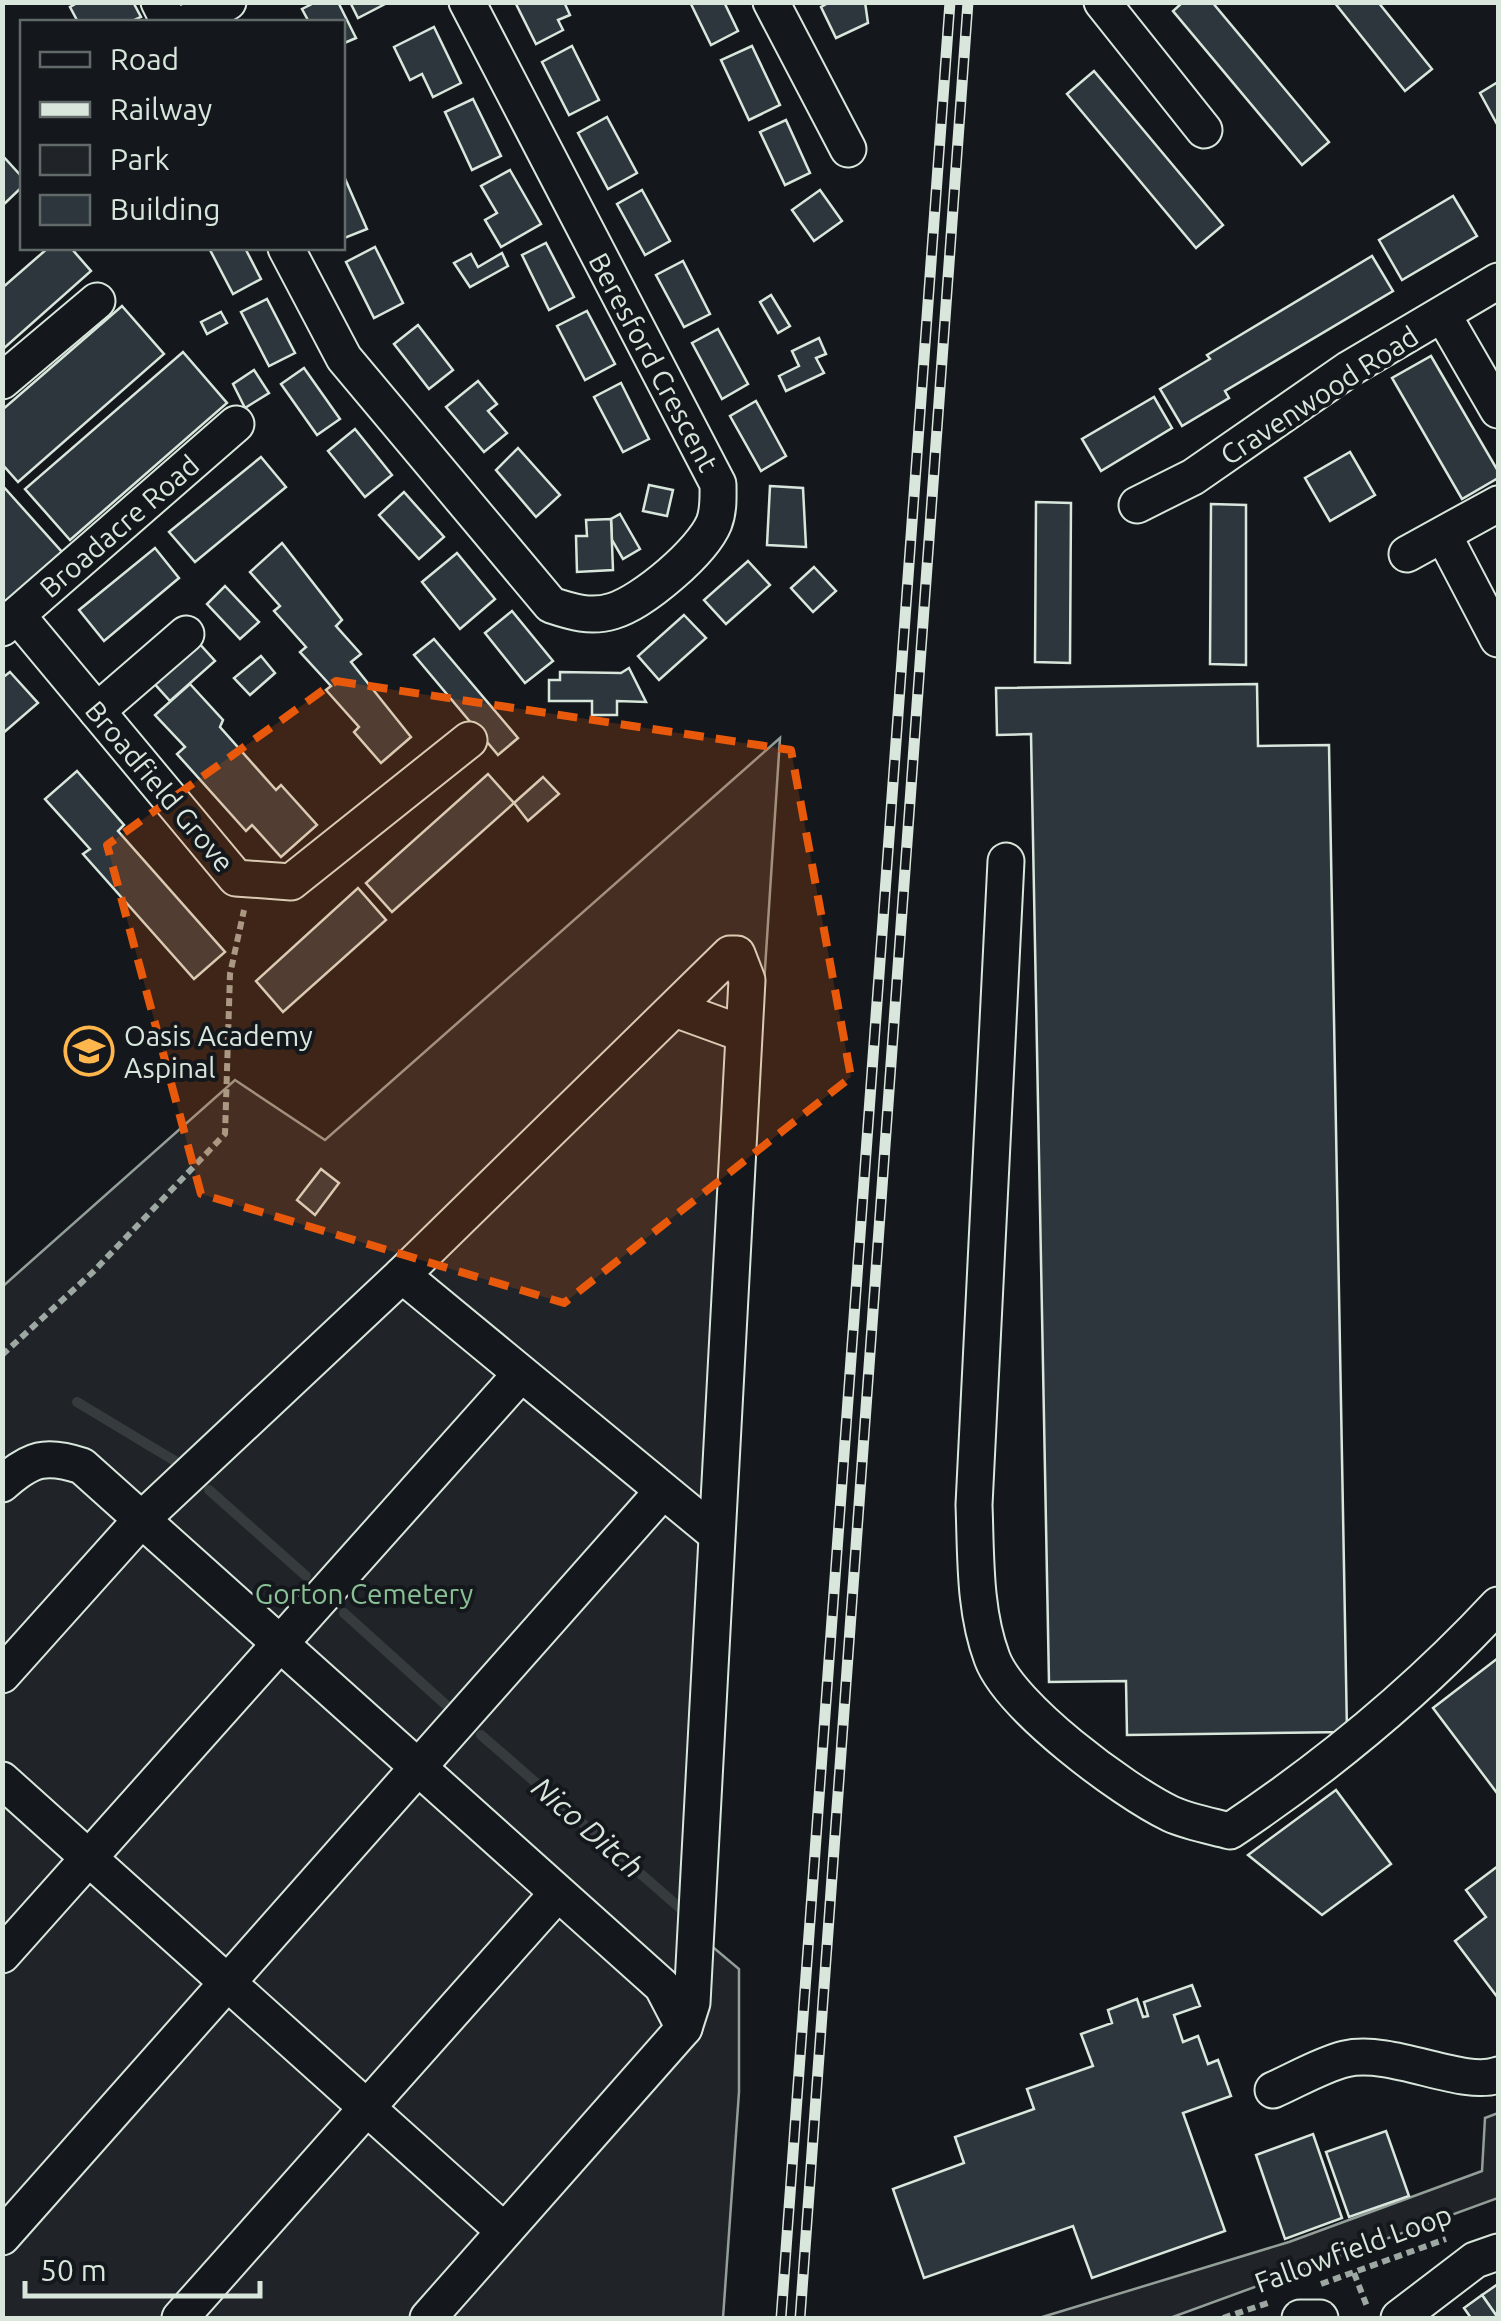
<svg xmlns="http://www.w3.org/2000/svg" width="1501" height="2321" font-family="Ubuntu,sans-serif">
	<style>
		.green { fill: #202428; stroke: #939e99; stroke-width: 2.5 }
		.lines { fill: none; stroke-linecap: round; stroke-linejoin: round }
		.stream { stroke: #363b3e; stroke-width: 10 }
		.building { fill: #2c363c; stroke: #d8e6dc; stroke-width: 2.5 }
		.minor-casing { stroke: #d8e6dc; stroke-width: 39 }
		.path { stroke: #9da8a2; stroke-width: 6; stroke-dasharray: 8 5; stroke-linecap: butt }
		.minor { stroke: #14181c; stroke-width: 35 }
		.rail-casing { stroke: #d8e6dc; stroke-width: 11 }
		.rail { stroke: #14181c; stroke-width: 8; stroke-dasharray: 22; stroke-linecap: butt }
		.marked { fill: #e8590c; fill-opacity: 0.2; stroke: #e8590c; stroke-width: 8; stroke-dasharray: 20 12; stroke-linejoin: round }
		.labels { text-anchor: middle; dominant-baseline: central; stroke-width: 8; stroke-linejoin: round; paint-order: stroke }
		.street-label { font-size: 28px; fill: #d8e6dc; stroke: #14181c }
		.poi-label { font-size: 28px; fill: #d8e6dc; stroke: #14181c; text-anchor: start }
		.park-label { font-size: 28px; fill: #8ac095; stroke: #14181c }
		.water-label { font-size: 30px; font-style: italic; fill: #d8e6dc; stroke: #14181c }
	</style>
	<rect width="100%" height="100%" fill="#14181c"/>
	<!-- green -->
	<g class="green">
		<polygon points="780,738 702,1938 739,1969 739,2092 723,2318 3,2318 2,1287 235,1080 325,1140"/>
		<polygon points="1498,2113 1498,2198 1170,2318 1039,2318 1289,2242 1482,2171 1485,2118"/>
	</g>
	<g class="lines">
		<!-- stream -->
		<g class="stream">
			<polyline points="77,1402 175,1461"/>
			<polyline points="209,1490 306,1576"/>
			<polyline points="344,1613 446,1705"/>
			<polyline points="481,1735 688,1915"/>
		</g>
	</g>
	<!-- building -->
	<g class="building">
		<polygon points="79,2 133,2 141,17 130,22 78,22 70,7"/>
		<polygon points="316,2 338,2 356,38 342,44 342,22 309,22 302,9"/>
		<polygon points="350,2 389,2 358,18"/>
		<polygon points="515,2 564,2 570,15 558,20 563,30 536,44"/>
		<polygon points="690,2 724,2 738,31 711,45"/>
		<polygon points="830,2 865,2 868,23 836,38 821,7"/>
		<polygon points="1183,2 1212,2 1329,142 1302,165 1173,11"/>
		<polygon points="1334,2 1378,2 1432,69 1405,91"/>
		<polygon points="434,27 461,83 433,97 422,74 410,80 394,47"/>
		<polygon points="572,46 599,100 569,115 542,62"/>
		<polygon points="752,46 780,105 749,120 721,60"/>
		<polygon points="1094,71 1223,225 1196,248 1067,94"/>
		<polygon points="1498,82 1498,126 1480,93"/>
		<polygon points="473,99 501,156 472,170 445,112"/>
		<polygon points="607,117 637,173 608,189 578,133"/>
		<polygon points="786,120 810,173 785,185 760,132"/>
		<polygon points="2,155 22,177 22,187 2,206"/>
		<polygon points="510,170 541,224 501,247 485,220 497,213 481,186"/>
		<polygon points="343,174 367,229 342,239 342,175"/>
		<polygon points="642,190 670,241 645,255 617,204"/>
		<polygon points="820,190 842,221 814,241 792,210"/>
		<polygon points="1453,196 1477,236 1402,280 1379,240"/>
		<polygon points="546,243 574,297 549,310 522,255"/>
		<polygon points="375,247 403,303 374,318 346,262"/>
		<polygon points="48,248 71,248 91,271 2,350 2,288"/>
		<polygon points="209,248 245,248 261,279 233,294"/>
		<polygon points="502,253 508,266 470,287 454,263 471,254 478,267"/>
		<polygon points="1372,256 1393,291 1225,391 1229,398 1182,426 1160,389 1210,359 1207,355"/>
		<polygon points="683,261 710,314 684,327 656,275"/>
		<polygon points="771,295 790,326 778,333 760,302"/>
		<polygon points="267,299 295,353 269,366 241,312"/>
		<polygon points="122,306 164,354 18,482 2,464 2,410"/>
		<polygon points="587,311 615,364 585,380 557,326"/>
		<polygon points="221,312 227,323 207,334 201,322"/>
		<polygon points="418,325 453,370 429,389 394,344"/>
		<polygon points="718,329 748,384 722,399 692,343"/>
		<polygon points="819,338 826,354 816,358 824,373 786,391 779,376 799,366 792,351"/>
		<polygon points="183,352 227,403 70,540 25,489"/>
		<polygon points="1431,356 1498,471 1498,478 1462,499 1392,378"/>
		<polygon points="304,368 340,419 317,435 281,384"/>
		<polygon points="254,370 269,393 245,408 233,384"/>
		<polygon points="478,381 497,404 488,411 507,433 484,452 446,407"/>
		<polygon points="621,383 649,439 623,452 594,397"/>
		<polygon points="1154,397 1172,428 1101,471 1082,439"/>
		<polygon points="756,401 786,456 761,471 730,416"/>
		<polygon points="355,429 392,475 365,497 328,451"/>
		<polygon points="518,448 560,495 536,517 496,470"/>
		<polygon points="1350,452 1375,495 1330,521 1305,478"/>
		<polygon points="261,457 286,487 195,562 169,532"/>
		<polygon points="2,485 62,552 2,605"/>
		<polygon points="649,485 673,490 667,516 643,511"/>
		<polygon points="770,486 803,488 806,547 767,545"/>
		<polygon points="404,492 444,537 419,559 379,515"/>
		<polygon points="1036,502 1071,503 1070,663 1035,662"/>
		<polygon points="1211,504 1246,505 1246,665 1210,664"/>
		<polygon points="620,514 640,549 623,559 612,540 611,519"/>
		<polygon points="611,519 613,570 577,572 576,536 587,536 586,520"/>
		<polygon points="282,543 342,620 336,626 361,654 351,662 411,737 381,763 354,732 359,727 326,690 331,686 300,652 306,647 274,611 280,606 250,572"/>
		<polygon points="155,548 179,578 104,641 79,610"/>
		<polygon points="457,553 495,599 460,629 422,582"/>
		<polygon points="748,561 770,585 726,624 704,600"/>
		<polygon points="814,567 836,591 813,612 791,588"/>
		<polygon points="225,586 259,622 240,639 207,604"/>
		<polygon points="512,611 553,661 525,683 485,633"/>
		<polygon points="684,615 706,638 659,680 638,656"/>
		<polygon points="434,639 518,738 498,755 414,655"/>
		<polygon points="197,641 215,661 170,701 152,681"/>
		<polygon points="261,656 275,673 250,695 234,678"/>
		<polygon points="629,668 646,702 617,701 617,715 592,715 592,701 549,701 549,680 560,680 560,672 621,673"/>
		<polygon points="10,672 38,703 2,734 2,678"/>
		<polygon points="190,684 223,720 220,727 276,790 281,785 317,825 281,857 252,825 246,831 177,754 185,747 155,715"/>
		<polygon points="1257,684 1258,746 1329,745 1347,1732 1127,1735 1126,1681 1049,1682 1031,734 997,735 996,688"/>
		<polygon points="77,771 124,825 118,831 225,952 194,979 83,854 90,849 45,799"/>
		<polygon points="488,774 514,803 392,912 366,883"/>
		<polygon points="543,777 559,794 528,821 514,803"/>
		<polygon points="358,888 386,920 283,1012 256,981"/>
		<polygon points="321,1169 339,1183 315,1215 297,1200"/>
		<polygon points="1498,1658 1498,1792 1497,1793 1433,1708"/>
		<polygon points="1336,1790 1391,1864 1322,1915 1248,1855"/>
		<polygon points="1498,1866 1498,1998 1455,1941 1486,1917 1466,1890"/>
		<polygon points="1192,1985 1200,2006 1174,2015 1183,2042 1198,2036 1208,2064 1218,2060 1231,2096 1183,2113 1225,2231 1092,2278 1073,2226 924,2278 893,2189 964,2163 955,2137 1034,2109 1027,2089 1093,2066 1081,2034 1112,2023 1108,2010 1137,1999 1143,2017 1148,2016 1144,2002"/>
		<polygon points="1386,2131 1409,2196 1349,2217 1326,2152"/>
		<polygon points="1313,2134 1342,2218 1285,2239 1256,2155"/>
		<polygon points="1498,2284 1498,2318 1482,2295"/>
		<polygon points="1482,2295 1498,2318 1471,2318 1464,2308"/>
	</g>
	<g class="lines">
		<!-- minor casing -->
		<g class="minor-casing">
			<g id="minor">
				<polyline points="159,2 169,22"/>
				<polyline points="771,2 848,149"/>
				<polyline points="1102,2 1204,130"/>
				<polyline points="188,22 228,2"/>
				<path d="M286,248L344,358L551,605C572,612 591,618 613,611C643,602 702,552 714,523C719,510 718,497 718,484L467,2"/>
				<polyline points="1443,315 1498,410"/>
				<polyline points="2,381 97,301"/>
				<polyline points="1137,505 1193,477 1349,369 1498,281"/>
				<polyline points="1444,536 1498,639"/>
				<polyline points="1407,554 1498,504"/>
				<polyline points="17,615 236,878 291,882 469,740"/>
				<polyline points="2,628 236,424"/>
				<polyline points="97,711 186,634"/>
				<path d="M1006,861L974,1505C976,1556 974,1610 992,1658C1010,1707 1123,1791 1171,1814C1189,1822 1211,1826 1230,1831C1329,1765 1417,1692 1498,1605"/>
				<polyline points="675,1009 741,1033"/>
				<polyline points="402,1275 716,1534"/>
				<path d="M2,1484C31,1458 46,1454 82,1466L662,1986L684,2028"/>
				<polyline points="2,1675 141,1520 402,1275 730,954 737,954 747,980 692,2003 684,2028 428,2318"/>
				<polyline points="2,1780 504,2231"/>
				<polyline points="2,1955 520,1375"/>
				<path d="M1273,2090C1296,2080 1321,2065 1345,2059C1392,2048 1462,2088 1498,2075"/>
				<polyline points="2,2237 662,1492"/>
				<polyline points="180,2318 557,1894"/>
				<polyline points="1300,2318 1320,2318"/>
				<polyline points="1399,2318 1475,2260 1498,2252"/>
			</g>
		</g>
		<!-- path -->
		<g class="path">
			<polyline points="2,1355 93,1272 225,1134 230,974 244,910"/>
			<polyline points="1354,2273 1368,2309"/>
			<polyline points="1321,2284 1446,2239"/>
			<polyline points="1223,2318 1271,2302"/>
		</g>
		<!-- minor -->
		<use href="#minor" class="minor"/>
		<!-- rail casing -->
		<g class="rail-casing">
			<g id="rail">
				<polyline points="781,2318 950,2"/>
				<polyline points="800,2318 968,2"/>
			</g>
		</g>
		<!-- rail -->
		<use href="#rail" class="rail"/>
	</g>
	<!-- marked area -->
	<path class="marked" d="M336,681L791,750L851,1077L564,1303L201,1194L107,845Z"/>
	<!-- icons -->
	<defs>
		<g id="school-ring" transform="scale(2.5)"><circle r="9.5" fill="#14181c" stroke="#ffb74d" stroke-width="1.5"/><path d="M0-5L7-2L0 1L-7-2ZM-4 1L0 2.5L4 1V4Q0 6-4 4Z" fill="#ffb74d"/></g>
	</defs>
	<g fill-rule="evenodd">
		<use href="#school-ring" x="89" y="1051"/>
	</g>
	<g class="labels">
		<!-- street labels -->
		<g class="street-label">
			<text transform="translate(654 362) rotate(62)">Beresford Crescent</text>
			<text transform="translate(1319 395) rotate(-33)">Cravenwood Road</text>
			<text transform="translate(119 526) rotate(-41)">Broadacre Road</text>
			<text transform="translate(160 786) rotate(50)">Broadfield Grove</text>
			<text transform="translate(1353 2248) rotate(-20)">Fallowfield Loop</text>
		</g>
		<!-- poi labels -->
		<g class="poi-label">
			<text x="124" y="1035">Oasis Academy<tspan x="124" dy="32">Aspinal</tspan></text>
		</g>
		<!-- park labels -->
		<g class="park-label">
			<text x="364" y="1593">Gorton Cemetery</text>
		</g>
		<!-- water labels -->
		<g class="water-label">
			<text transform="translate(588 1827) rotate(41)">Nico Ditch</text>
		</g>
	</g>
	<!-- border -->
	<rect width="1501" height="2321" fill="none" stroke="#d8e6dc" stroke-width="10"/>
	<!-- legend -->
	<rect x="20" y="20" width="325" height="230" fill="#14181c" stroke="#626a69" stroke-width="2.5"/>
	<rect x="40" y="52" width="50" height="15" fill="#14181c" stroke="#626a69" stroke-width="2.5"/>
	<text x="110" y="70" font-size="30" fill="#d8e6dc">Road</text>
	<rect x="40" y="102" width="50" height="15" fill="#d8e6dc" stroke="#626a69" stroke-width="2.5"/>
	<text x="110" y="120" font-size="30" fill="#d8e6dc">Railway</text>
	<rect x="40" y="145" width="50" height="30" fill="#202428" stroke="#626a69" stroke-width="2.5"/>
	<text x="110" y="170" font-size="30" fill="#d8e6dc">Park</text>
	<rect x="40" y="195" width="50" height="30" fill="#2c363c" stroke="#626a69" stroke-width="2.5"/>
	<text x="110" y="220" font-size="30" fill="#d8e6dc">Building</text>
	<!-- scale -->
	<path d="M25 2281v15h235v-15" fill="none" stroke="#d8e6dc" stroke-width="5"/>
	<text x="40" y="2281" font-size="30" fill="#d8e6dc" stroke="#14181c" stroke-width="8" paint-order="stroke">50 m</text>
</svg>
